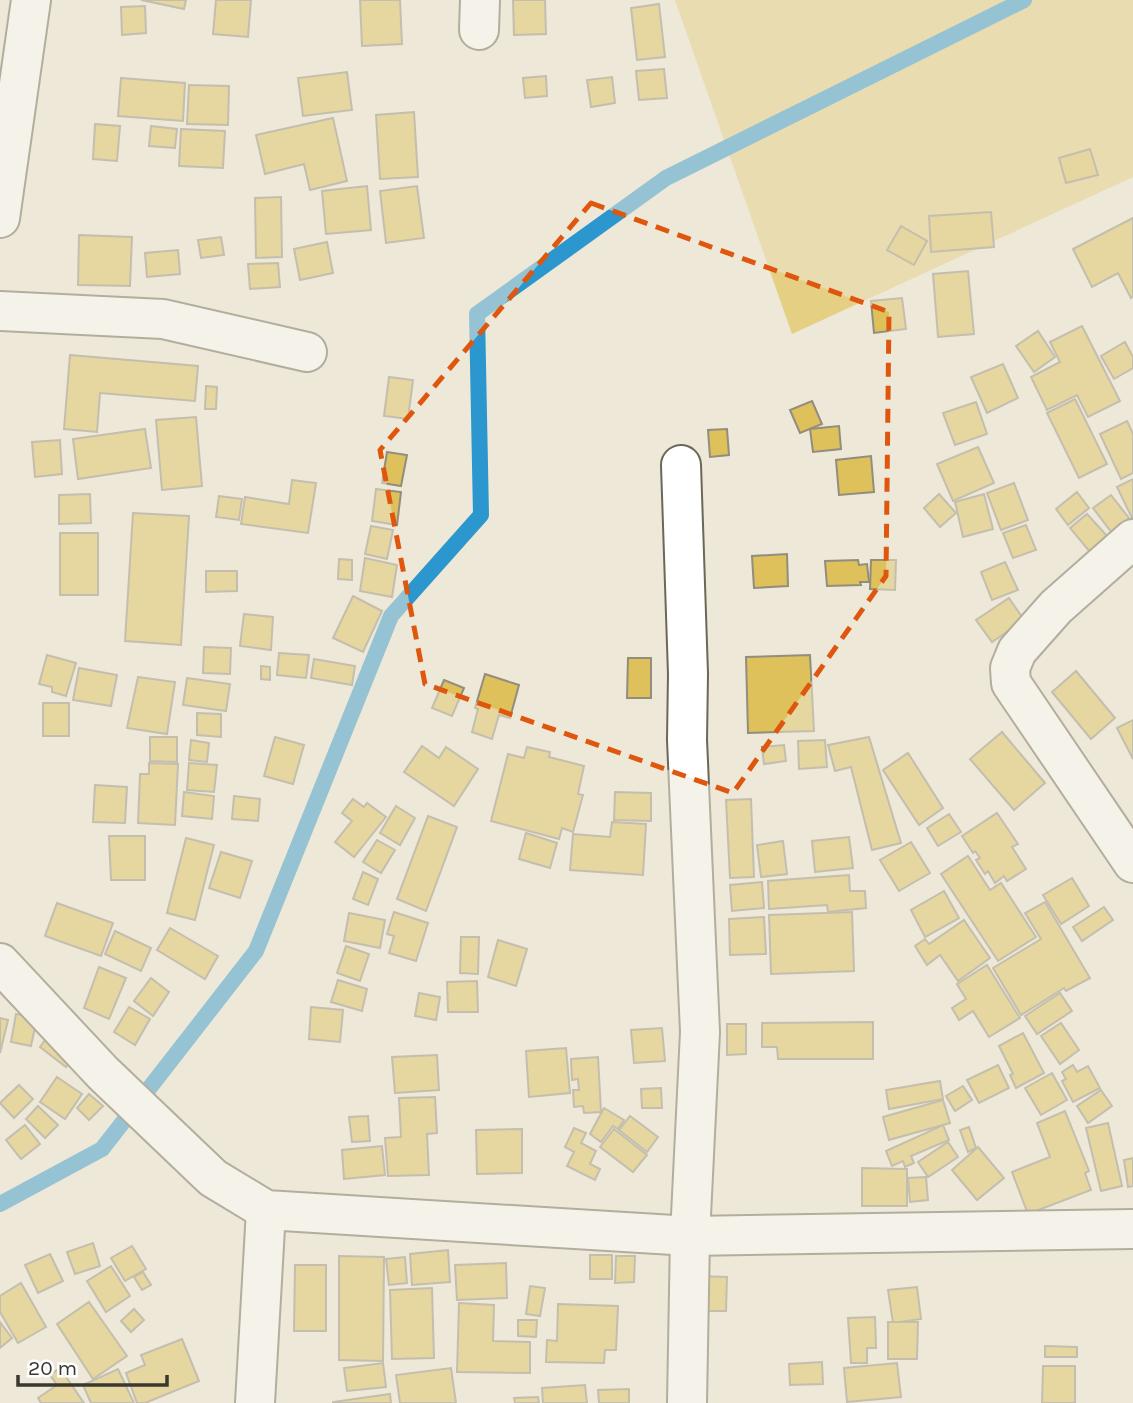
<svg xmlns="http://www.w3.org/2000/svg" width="1133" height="1403" font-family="Karla,sans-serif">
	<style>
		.green { fill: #e5cf83 }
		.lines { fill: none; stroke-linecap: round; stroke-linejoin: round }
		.stream { stroke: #2b97ce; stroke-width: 16 }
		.building { fill: #dec15b; stroke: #928d7d; stroke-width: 2 }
		.minor-casing { stroke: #6c6858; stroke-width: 42 }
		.minor { stroke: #fff; stroke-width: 38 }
		.marked { fill: none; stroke: #df570e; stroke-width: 5; stroke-dasharray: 14 9; stroke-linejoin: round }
	</style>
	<rect width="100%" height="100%" fill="#ede8d7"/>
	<!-- green -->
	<polygon class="green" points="675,0 1133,0 1133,177 792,334"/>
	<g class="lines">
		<!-- stream -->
		<polyline class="stream" points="0,1204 102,1149 256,951 391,616 481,515 477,314 666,178 1024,0"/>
	</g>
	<!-- building -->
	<g class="building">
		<polygon points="141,0 186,0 184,9"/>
		<polygon points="216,0 251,0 248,37 213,34"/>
		<polygon points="360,0 400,0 402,44 362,46"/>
		<polygon points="513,0 545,0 546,34 514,35"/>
		<polygon points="659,4 665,57 637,60 631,8"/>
		<polygon points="145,6 146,33 122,35 121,7"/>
		<polygon points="664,69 667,98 639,100 636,71"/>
		<polygon points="347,72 352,110 303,116 298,78"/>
		<polygon points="546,76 547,96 525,98 523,78"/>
		<polygon points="612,77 615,103 591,107 587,80"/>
		<polygon points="121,78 185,83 183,121 118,116"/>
		<polygon points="189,85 229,86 228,125 187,124"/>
		<polygon points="414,112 418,177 380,179 376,115"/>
		<polygon points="333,118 347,181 310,190 304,164 265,174 256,135"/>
		<polygon points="95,124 120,126 117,161 93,159"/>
		<polygon points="151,126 177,129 175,148 149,146"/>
		<polygon points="181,129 225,131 223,168 179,166"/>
		<polygon points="1090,149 1098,175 1066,183 1059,158"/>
		<polygon points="367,186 371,230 326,234 322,191"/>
		<polygon points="417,186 424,238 386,243 380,191"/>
		<polygon points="281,197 282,257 256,258 255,198"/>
		<polygon points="991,212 994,247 931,252 929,216"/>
		<polygon points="1133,218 1133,296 1131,298 1118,273 1092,287 1073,249"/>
		<polygon points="901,226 927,241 914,265 887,250"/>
		<polygon points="79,235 132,237 130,286 78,285"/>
		<polygon points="221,237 224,255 201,258 198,240"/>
		<polygon points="327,242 333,273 300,280 294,249"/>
		<polygon points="178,250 180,274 147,277 145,253"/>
		<polygon points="278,263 280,287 250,289 248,264"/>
		<polygon points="968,271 974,334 938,337 933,274"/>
		<polygon points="902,298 906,329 874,333 871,301"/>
		<polygon points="1082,326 1120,401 1088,417 1077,395 1047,410 1031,377 1060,362 1050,342"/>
		<polygon points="1038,331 1055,357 1034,372 1016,346"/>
		<polygon points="1125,342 1133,357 1133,368 1114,379 1101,356"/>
		<polygon points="70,355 198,366 195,401 100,393 97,432 64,429"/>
		<polygon points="1003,364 1018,398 987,413 971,377"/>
		<polygon points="389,377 413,380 408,419 384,416"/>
		<polygon points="206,386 217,387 216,409 205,409"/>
		<polygon points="1075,399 1107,464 1079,478 1047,413"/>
		<polygon points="812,401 822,424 800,433 790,410"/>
		<polygon points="976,402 987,434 955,445 943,413"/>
		<polygon points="196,417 202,486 162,490 156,420"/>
		<polygon points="1127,421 1133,434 1133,473 1121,479 1100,434"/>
		<polygon points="839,426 841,449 813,452 810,429"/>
		<polygon points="145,429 151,468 78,479 73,439"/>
		<polygon points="727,429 729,455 710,457 708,430"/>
		<polygon points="60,440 62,474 35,477 32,442"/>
		<polygon points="978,447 994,483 953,501 937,464"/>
		<polygon points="387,452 407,455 401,486 382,483"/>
		<polygon points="871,456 874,492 839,495 836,460"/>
		<polygon points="1133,479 1133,520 1117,487"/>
		<polygon points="292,480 316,483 308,533 241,524 245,497 289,504"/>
		<polygon points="1014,483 1028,520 1001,530 987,493"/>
		<polygon points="376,489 401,492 397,525 372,521"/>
		<polygon points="1077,492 1089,508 1068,525 1056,509"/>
		<polygon points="90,494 91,523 59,524 59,495"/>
		<polygon points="939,494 956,513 940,527 924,508"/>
		<polygon points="984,494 993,529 963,537 955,502"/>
		<polygon points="1111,495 1129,518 1112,533 1093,508"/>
		<polygon points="219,496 242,499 239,520 216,517"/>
		<polygon points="133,513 189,516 181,645 125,641"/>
		<polygon points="1087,514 1108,537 1090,552 1070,528"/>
		<polygon points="1026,525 1036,550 1013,558 1003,533"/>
		<polygon points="371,526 393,530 387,559 365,554"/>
		<rect x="60" y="533" width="38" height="62"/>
		<polygon points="787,554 788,586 754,588 752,556"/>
		<polygon points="365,558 397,565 392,597 360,591"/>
		<polygon points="339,559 352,560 352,580 338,579"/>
		<polygon points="858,560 859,565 867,564 869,582 860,582 861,585 827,586 825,561"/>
		<polygon points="871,560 896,560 895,590 870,589"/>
		<polygon points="1005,562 1018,590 992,600 981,572"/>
		<polygon points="206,571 237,571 237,591 206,592"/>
		<polygon points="353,596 382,611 363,652 333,638"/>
		<polygon points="1009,598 1024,620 992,642 976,620"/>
		<polygon points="244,614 273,617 271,650 240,646"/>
		<polygon points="204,647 231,648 230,674 203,673"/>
		<polygon points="279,653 309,655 306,678 277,675"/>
		<polygon points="47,655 76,663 66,696 52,692 52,687 39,684"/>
		<polygon points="810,655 814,731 748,733 746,657"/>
		<polygon points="628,658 651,658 651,698 627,698"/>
		<polygon points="314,659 355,666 352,685 311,678"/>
		<polygon points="261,666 270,667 270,680 261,679"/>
		<polygon points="79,668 117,675 111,706 73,700"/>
		<polygon points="1076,671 1115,718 1091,739 1052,692"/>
		<polygon points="485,674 519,685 510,718 499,715 492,739 472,732 478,709 475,708"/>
		<polygon points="138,677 175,682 167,734 127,728"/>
		<polygon points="187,678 230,684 226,711 183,705"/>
		<polygon points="444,680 464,688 452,716 432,708"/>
		<rect x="43" y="703" width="26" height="33"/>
		<polygon points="197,713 221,714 221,737 197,735"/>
		<polygon points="1133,720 1133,759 1117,728"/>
		<polygon points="1002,732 1045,783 1014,810 970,759"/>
		<polygon points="150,737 177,737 177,762 150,761"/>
		<polygon points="275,737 304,745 293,784 264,776"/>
		<polygon points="869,737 901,843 872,850 851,767 835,771 828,745"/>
		<polygon points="191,740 209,743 207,762 189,760"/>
		<polygon points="825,740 827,767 799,769 798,741"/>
		<polygon points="784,745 786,761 764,764 762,747"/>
		<polygon points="422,746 439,758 446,747 478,769 454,806 404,772"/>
		<polygon points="527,747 550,752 549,757 584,766 578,794 583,795 573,832 562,828 559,839 491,821 508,754 524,758"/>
		<polygon points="908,753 943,808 919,825 883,770"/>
		<polygon points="149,763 178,764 175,825 138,823 140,774 149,774"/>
		<polygon points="189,763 217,765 214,792 187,790"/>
		<polygon points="95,785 127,787 125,823 93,822"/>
		<polygon points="184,792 214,796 212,819 182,816"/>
		<polygon points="615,792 651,793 651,821 614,820"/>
		<polygon points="234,796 260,799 258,821 232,819"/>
		<polygon points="353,799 364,807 367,803 386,817 354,857 335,842 352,821 342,813"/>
		<polygon points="751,799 754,877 730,878 726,800"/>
		<polygon points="396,806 415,818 400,845 380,833"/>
		<polygon points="997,813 1018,844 1012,847 1026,869 1007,881 1004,876 995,883 988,871 985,874 976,860 980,858 975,851 973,853 962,836"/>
		<polygon points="949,814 961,832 938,846 927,828"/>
		<polygon points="428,816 457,827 426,911 397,899"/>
		<polygon points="612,822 646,824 643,875 570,870 573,834 610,837"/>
		<polygon points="526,833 557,843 550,868 519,859"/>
		<polygon points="109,836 145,836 145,880 111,880"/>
		<polygon points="849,837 853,868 815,872 812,841"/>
		<polygon points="186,838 214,845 195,920 167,913"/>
		<polygon points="377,840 395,850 381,873 363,862"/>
		<polygon points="783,841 787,874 761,877 757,845"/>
		<polygon points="911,842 930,873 899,891 880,860"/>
		<polygon points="221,852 252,861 240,898 209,888"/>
		<polygon points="968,856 990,890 1001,883 1036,937 998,961 941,874"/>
		<polygon points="363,872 378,879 368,905 353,899"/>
		<polygon points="849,875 850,891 865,891 866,908 828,912 827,905 769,909 768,881"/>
		<polygon points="1072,878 1089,906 1061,924 1043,895"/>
		<polygon points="762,882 764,908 732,911 730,885"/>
		<polygon points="944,891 959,918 925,937 911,910"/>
		<polygon points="1045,902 1090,978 1066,991 1064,988 1021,1015 993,968 1041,939 1025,913"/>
		<polygon points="57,903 113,923 101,956 45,936"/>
		<polygon points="1104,907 1113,920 1082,941 1073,927"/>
		<polygon points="394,912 428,923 416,961 389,953 394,936 387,934"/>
		<polygon points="852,912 854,971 771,974 769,915"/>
		<polygon points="349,913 385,920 380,948 344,941"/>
		<polygon points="764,917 766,954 730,955 729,919"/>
		<polygon points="964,920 990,958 958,981 940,955 927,965 915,946 925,939 929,944"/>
		<polygon points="170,928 218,956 205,979 157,950"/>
		<polygon points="115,931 151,948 141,971 105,954"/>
		<polygon points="461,937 479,937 478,974 460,973"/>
		<polygon points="498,940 527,949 516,986 488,977"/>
		<polygon points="346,946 369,954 360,981 337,973"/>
		<polygon points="987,965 1020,1018 989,1037 973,1011 959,1020 952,1008 966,999 957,984"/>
		<polygon points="99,967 126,978 109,1019 84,1008"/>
		<polygon points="151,978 169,992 153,1016 134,1001"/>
		<polygon points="338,980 367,989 362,1011 331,1002"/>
		<polygon points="477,981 478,1012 448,1012 447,982"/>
		<polygon points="419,993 440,997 436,1020 415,1016"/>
		<polygon points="1060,993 1072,1011 1037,1034 1025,1016"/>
		<polygon points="129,1007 150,1019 135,1045 114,1032"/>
		<polygon points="311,1007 343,1010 340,1042 309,1039"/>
		<polygon points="16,1014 37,1018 31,1046 11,1042"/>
		<polygon points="0,1018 8,1020 0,1053"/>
		<polygon points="873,1022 873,1059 778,1059 777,1047 762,1047 762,1023"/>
		<polygon points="1061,1023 1079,1050 1060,1064 1041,1036"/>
		<polygon points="727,1024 746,1024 746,1054 727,1055"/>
		<polygon points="662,1028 665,1061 634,1063 631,1030"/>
		<polygon points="50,1033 77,1053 66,1067 40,1047"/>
		<polygon points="1023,1033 1044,1073 1016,1088 1010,1075 1013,1074 999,1046"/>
		<polygon points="566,1048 570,1093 529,1097 526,1051"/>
		<polygon points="437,1055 439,1090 395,1093 392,1057"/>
		<polygon points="598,1057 601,1112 584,1113 583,1106 574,1107 573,1090 579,1090 578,1079 572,1080 571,1059"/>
		<polygon points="998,1065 1009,1088 979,1103 967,1080"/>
		<polygon points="1073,1065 1077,1072 1088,1066 1100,1088 1073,1102 1062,1081 1066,1079 1062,1072"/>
		<polygon points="1052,1073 1067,1100 1041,1115 1025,1088"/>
		<polygon points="57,1077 82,1094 65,1119 40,1102"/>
		<polygon points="940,1081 943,1099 889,1109 886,1090"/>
		<polygon points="19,1085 33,1099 14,1118 0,1103"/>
		<polygon points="963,1086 972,1100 955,1111 946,1096"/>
		<polygon points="661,1088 662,1108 642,1108 641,1089"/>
		<polygon points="1101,1090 1112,1106 1088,1123 1077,1106"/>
		<polygon points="89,1094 103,1106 89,1120 77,1108"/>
		<polygon points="435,1097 437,1133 427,1134 429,1175 388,1176 385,1138 401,1137 399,1098"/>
		<polygon points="943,1100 950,1123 889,1140 883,1117"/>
		<polygon points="38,1106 58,1125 45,1138 26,1119"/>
		<polygon points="604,1108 624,1120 618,1129 613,1126 601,1142 590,1134"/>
		<polygon points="1065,1111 1089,1171 1085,1173 1091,1190 1028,1214 1012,1172 1050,1157 1037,1123"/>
		<polygon points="368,1116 370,1141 352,1142 349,1117"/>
		<polygon points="630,1116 658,1137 647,1152 619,1130"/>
		<polygon points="1108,1123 1122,1186 1101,1191 1086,1128"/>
		<polygon points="25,1125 40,1144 21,1159 6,1140"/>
		<polygon points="943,1125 949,1140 911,1156 914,1163 905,1167 903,1161 892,1166 886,1151"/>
		<polygon points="969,1127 976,1148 968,1152 960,1130"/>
		<polygon points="574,1128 586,1133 581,1143 596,1151 590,1164 600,1169 595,1180 567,1166 574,1152 565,1147"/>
		<polygon points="522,1129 522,1173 477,1174 476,1130"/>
		<polygon points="614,1129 647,1155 633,1172 600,1147"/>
		<polygon points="948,1142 958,1157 928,1177 918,1162"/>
		<polygon points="382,1146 385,1175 344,1179 342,1150"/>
		<polygon points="978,1147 1004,1178 977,1200 952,1170"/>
		<polygon points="1133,1158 1133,1186 1128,1187 1124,1160"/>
		<polygon points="862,1168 907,1169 907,1206 862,1206"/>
		<polygon points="926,1177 928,1200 910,1202 908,1178"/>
		<polygon points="93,1243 100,1266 75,1274 67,1252"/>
		<polygon points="132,1246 146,1269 125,1281 111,1258"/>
		<polygon points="448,1250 450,1282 412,1285 410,1254"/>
		<polygon points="50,1254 63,1281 38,1293 25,1265"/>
		<rect x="590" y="1255" width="22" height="24"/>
		<polygon points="339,1256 384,1257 383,1361 339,1360"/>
		<polygon points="616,1256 635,1256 634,1282 615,1283"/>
		<polygon points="405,1257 407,1283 389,1285 386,1259"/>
		<polygon points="506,1263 507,1298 457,1300 455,1265"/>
		<polygon points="295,1265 326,1265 326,1331 294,1331"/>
		<polygon points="111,1266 130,1296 106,1312 87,1281"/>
		<polygon points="143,1272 151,1285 142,1290 134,1277"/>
		<polygon points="695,1276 727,1277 726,1311 701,1311"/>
		<polygon points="21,1283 46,1327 18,1343 0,1312 0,1296"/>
		<polygon points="530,1286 545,1288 540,1316 526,1314"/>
		<polygon points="917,1287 921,1319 893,1323 888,1290"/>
		<polygon points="432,1288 434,1358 392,1359 390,1290"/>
		<polygon points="89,1302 127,1356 93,1379 57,1324"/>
		<polygon points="459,1303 494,1305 493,1341 530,1342 530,1373 457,1372"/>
		<polygon points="558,1304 618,1306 616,1350 605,1350 604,1363 546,1362 547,1340 557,1341"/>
		<polygon points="134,1309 144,1320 131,1332 121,1321"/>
		<polygon points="875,1317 876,1348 867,1348 867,1363 851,1363 848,1318"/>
		<polygon points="518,1320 537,1320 536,1337 518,1336"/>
		<polygon points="0,1322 12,1338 0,1348"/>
		<polygon points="888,1322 918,1322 917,1359 888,1359"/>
		<polygon points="182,1339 199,1381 145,1403 137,1403 126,1373 145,1365 141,1355"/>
		<polygon points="1045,1346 1077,1347 1077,1357 1045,1357"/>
		<polygon points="822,1362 823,1384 790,1385 789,1364"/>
		<polygon points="383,1363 386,1387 347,1391 344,1368"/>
		<polygon points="897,1363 901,1397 847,1402 844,1368"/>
		<polygon points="1043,1366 1075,1366 1075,1403 1042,1403"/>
		<polygon points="60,1368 84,1403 41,1403 38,1398 57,1385 50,1375"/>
		<polygon points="451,1368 456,1403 400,1403 396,1375"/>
		<polygon points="118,1369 134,1403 91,1403 83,1385"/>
		<polygon points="585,1385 587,1403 543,1403 542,1388"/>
		<polygon points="629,1389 629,1403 599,1403 598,1390"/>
		<polygon points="390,1394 391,1403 333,1403 333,1402"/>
		<polygon points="538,1397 539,1403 515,1403 514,1398"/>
	</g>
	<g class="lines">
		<!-- minor casing -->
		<g class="minor-casing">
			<g id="minor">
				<polyline points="479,30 480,0"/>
				<polyline points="0,218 31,0"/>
				<polyline points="0,311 163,319 307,352"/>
				<polyline points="681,465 688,674 687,740 700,1032 690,1236 687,1403"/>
				<polyline points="1133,539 1056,607 1017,651 1010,668 1011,683 1133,863"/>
				<polyline points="0,963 103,1073 213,1178 266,1210 690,1236 1133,1229"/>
				<polyline points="255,1403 266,1210"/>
			</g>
		</g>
		<!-- minor -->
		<use href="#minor" class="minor"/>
	</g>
	<!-- marked area -->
	<path d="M0 0H1133V1403H0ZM591,203L889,312L886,576L733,793L425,684L380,450Z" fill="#ede8d7" fill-opacity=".55" fill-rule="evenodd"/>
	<path class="marked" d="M591,203L889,312L886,576L733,793L425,684L380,450Z"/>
	<!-- scale -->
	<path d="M18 1375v10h149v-10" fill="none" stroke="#3a3831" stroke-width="3.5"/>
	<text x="28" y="1375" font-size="21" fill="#3a3831" stroke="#ffffff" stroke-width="5" paint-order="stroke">20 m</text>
</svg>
